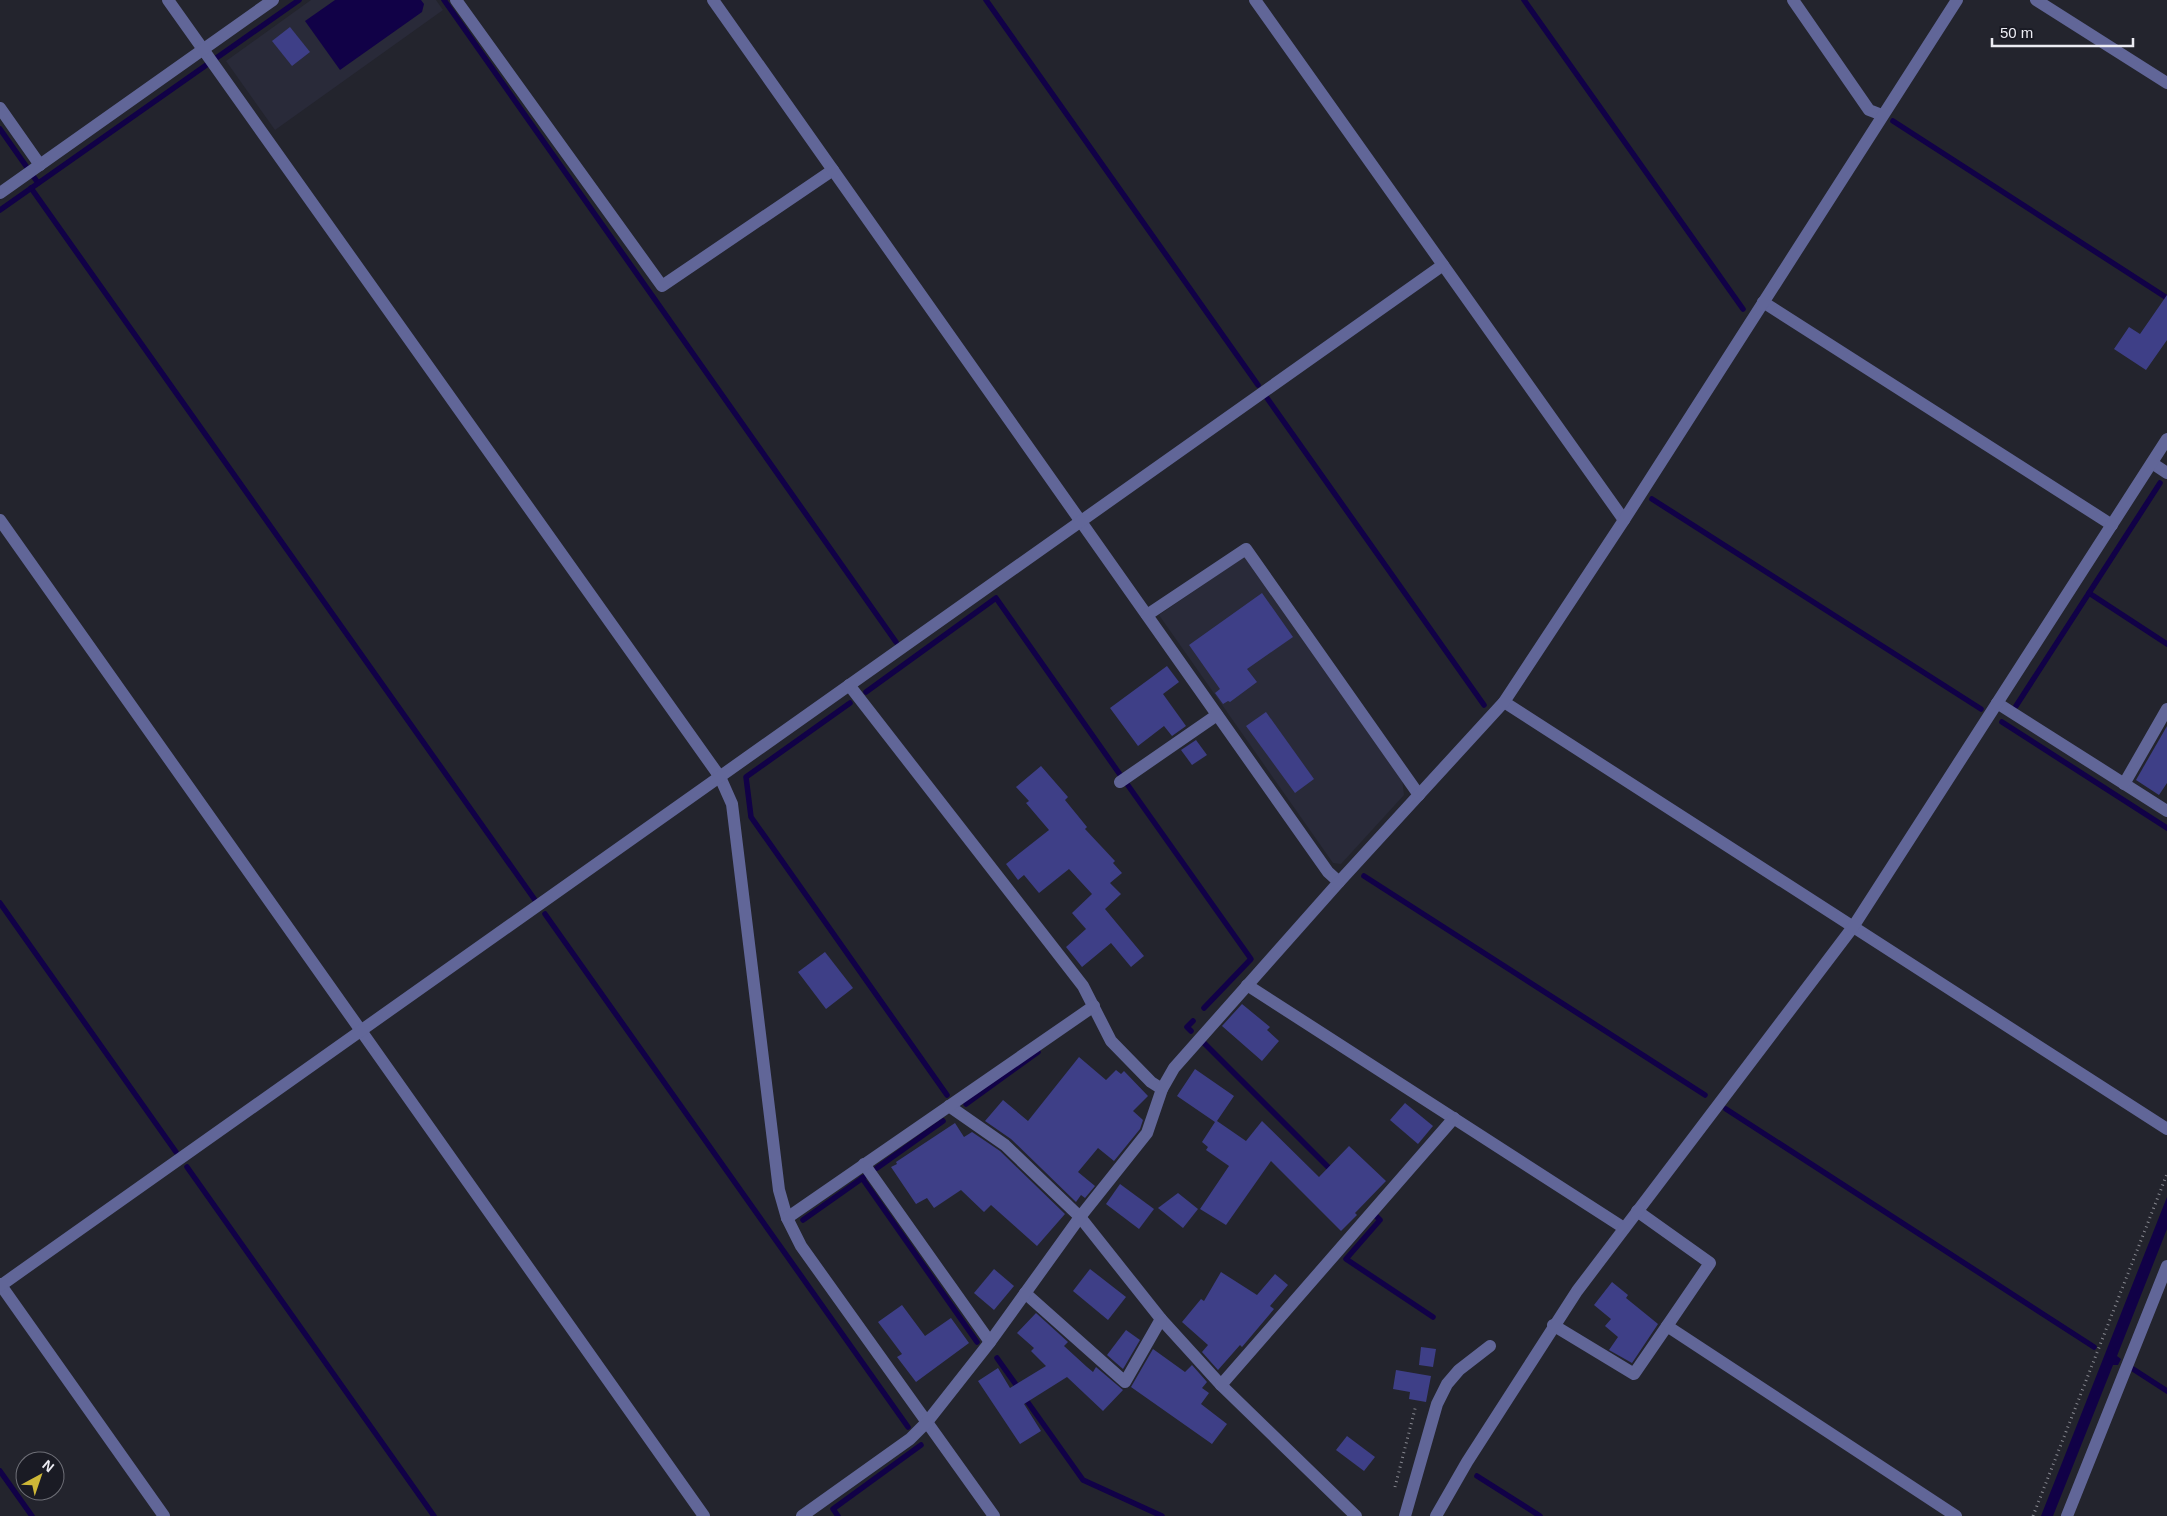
<svg xmlns="http://www.w3.org/2000/svg" width="2167" height="1516" font-family="Arial,sans-serif">
	<style>
		.built { fill: #292a39 }
		.water { fill: #110147 }
		.lines { fill: none; stroke-linecap: round; stroke-linejoin: round }
		.stream { stroke: #110147; stroke-width: 5.5 }
		.building { fill: #3e3f87 }
		.path { stroke: #878890; stroke-width: 3; stroke-dasharray: 1 4; stroke-linecap: butt }
		.minor { stroke: #616698; stroke-width: 12 }
	</style>
	<rect width="100%" height="100%" fill="#23242d"/>
	<!-- built -->
	<g class="built">
		<polygon points="311,0 436,0 443,10 275,130 226,61"/>
		<polygon points="1245,556 1402,779 1404,795 1341,864 1333,863 1159,615"/>
	</g>
	<!-- water -->
	<g class="water">
		<polygon points="335,0 421,0 424,4 422,12 340,70 305,21"/>
		<polygon points="2167,1197 2167,1229 2117,1356 2121,1359 2118,1365 2113,1365 2053,1516 2041,1516"/>
	</g>
	<g class="lines">
		<!-- stream -->
		<g class="stream">
			<polyline points="444,0 896,642"/>
			<polyline points="986,0 1258,385"/>
			<polyline points="1524,0 1743,309"/>
			<polyline points="1893,121 2167,298"/>
			<polyline points="0,129 38,183"/>
			<polyline points="31,188 535,900"/>
			<polyline points="0,210 299,0"/>
			<polyline points="1267,398 1484,705"/>
			<polyline points="1652,499 1981,709"/>
			<polyline points="2089,593 2167,644"/>
			<polyline points="866,692 996,598 1121,776"/>
			<polyline points="850,703 746,777 751,817 947,1095"/>
			<polyline points="2016,706 2160,483"/>
			<polyline points="2002,722 2167,828"/>
			<polyline points="1127,784 1251,959 1204,1008"/>
			<polyline points="1364,876 1705,1095"/>
			<polyline points="0,903 176,1152"/>
			<polyline points="545,914 908,1427"/>
			<polyline points="1191,1031 1187,1027 1193,1021"/>
			<polyline points="1202,1041 1333,1172"/>
			<polyline points="966,1104 1038,1052"/>
			<polyline points="1726,1109 2094,1347"/>
			<polyline points="187,1167 434,1516"/>
			<polyline points="877,1168 943,1121"/>
			<polyline points="862,1178 977,1342"/>
			<polyline points="1376,1216 1380,1220 1346,1259 1433,1317"/>
			<polyline points="803,1220 864,1177"/>
			<polyline points="997,1358 1019,1389"/>
			<polyline points="2133,1369 2167,1391"/>
			<polyline points="1024,1397 1083,1480 1162,1516"/>
			<polyline points="0,1471 32,1516"/>
			<polyline points="1477,1476 1540,1516"/>
			<polyline points="838,1516 833,1509 921,1445"/>
		</g>
	</g>
	<!-- building -->
	<g class="building">
		<polygon points="290,27 310,52 292,66 272,41"/>
		<polygon points="2167,295 2167,340 2146,370 2114,349 2129,327 2140,334"/>
		<polygon points="1262,593 1293,637 1247,669 1257,682 1230,702 1228,701 1223,704 1215,693 1220,689 1189,645"/>
		<polygon points="1167,666 1179,682 1163,694 1186,726 1172,736 1164,726 1138,746 1110,708"/>
		<polygon points="1266,712 1314,779 1295,793 1246,726"/>
		<polygon points="2167,726 2167,783 2159,795 2136,780"/>
		<polygon points="1196,740 1207,755 1192,765 1181,750"/>
		<polygon points="1041,766 1068,797 1065,800 1087,827 1085,829 1115,861 1113,863 1122,873 1110,883 1121,894 1105,909 1144,956 1131,967 1111,943 1082,967 1066,947 1086,929 1072,913 1092,894 1069,869 1039,893 1024,875 1018,880 1006,864 1049,830 1026,803 1029,801 1016,787"/>
		<polygon points="825,952 853,988 826,1009 798,972"/>
		<polygon points="1242,1004 1270,1027 1267,1030 1279,1041 1262,1061 1222,1026"/>
		<polygon points="1079,1057 1106,1080 1116,1070 1121,1074 1124,1071 1148,1096 1133,1111 1143,1120 1140,1129 1114,1161 1098,1148 1078,1172 1095,1186 1085,1198 1081,1195 1076,1202 1011,1139 985,1121 1003,1100 1028,1121"/>
		<polygon points="1195,1069 1234,1096 1217,1121 1246,1141 1262,1121 1319,1177 1349,1146 1386,1181 1355,1213 1357,1215 1341,1231 1271,1161 1226,1225 1200,1209 1229,1166 1206,1150 1208,1147 1202,1142 1215,1122 1177,1096"/>
		<polygon points="1405,1103 1433,1126 1418,1144 1390,1120"/>
		<polygon points="955,1123 964,1137 972,1132 1000,1151 1065,1214 1037,1246 991,1205 984,1212 961,1190 934,1208 927,1198 916,1204 891,1167 897,1164 896,1162"/>
		<polygon points="1120,1184 1154,1209 1139,1229 1106,1204"/>
		<polygon points="1178,1193 1198,1209 1183,1228 1158,1208"/>
		<polygon points="994,1269 1014,1286 994,1310 974,1293"/>
		<polygon points="1090,1269 1126,1297 1108,1320 1073,1291"/>
		<polygon points="1221,1272 1257,1295 1275,1274 1288,1285 1270,1306 1274,1309 1242,1347 1240,1345 1218,1370 1202,1352 1208,1345 1182,1322 1201,1299 1204,1301"/>
		<polygon points="1612,1282 1628,1295 1626,1298 1658,1324 1632,1363 1609,1350 1618,1337 1605,1326 1611,1319 1594,1305"/>
		<polygon points="902,1305 925,1336 951,1318 969,1343 916,1382 897,1357 902,1354 878,1322"/>
		<polygon points="1036,1313 1068,1342 1064,1346 1087,1367 1093,1372 1096,1367 1123,1390 1103,1411 1067,1377 1024,1404 1041,1431 1020,1444 978,1381 998,1368 1010,1388 1046,1366 1031,1351 1034,1348 1017,1333"/>
		<polygon points="1126,1330 1140,1340 1123,1369 1107,1355"/>
		<polygon points="1421,1347 1436,1349 1433,1367 1419,1365"/>
		<polygon points="1153,1349 1185,1372 1192,1365 1207,1382 1202,1388 1209,1393 1201,1404 1227,1424 1212,1444 1131,1387"/>
		<polygon points="1396,1370 1431,1376 1426,1402 1409,1399 1410,1392 1393,1389"/>
		<polygon points="1347,1436 1375,1457 1364,1471 1336,1450"/>
	</g>
	<g class="lines">
		<!-- path -->
		<g class="path">
			<polyline points="1395,1487 1416,1405"/>
			<polyline points="2033,1516 2167,1174"/>
		</g>
		<!-- minor -->
		<g class="minor">
			<polyline points="168,0 720,777 732,804 779,1190 787,1218 801,1246 994,1516"/>
			<polyline points="456,0 662,286 833,170"/>
			<polyline points="713,0 1328,872 1339,882"/>
			<polyline points="1255,0 1624,520"/>
			<polyline points="1793,0 1869,110 1882,115"/>
			<polyline points="2036,0 2167,83"/>
			<polyline points="0,108 40,165"/>
			<polyline points="0,193 273,0"/>
			<polyline points="1763,302 2112,525"/>
			<polyline points="2152,463 2167,473"/>
			<polyline points="0,520 704,1516"/>
			<polyline points="1147,615 1246,549 1419,795"/>
			<polyline points="849,685 1083,986 1111,1041 1151,1082 1162,1089"/>
			<polyline points="1504,702 2167,1129"/>
			<polyline points="1997,703 2167,811"/>
			<polyline points="1120,782 1217,715"/>
			<polyline points="2124,784 2167,709"/>
			<polyline points="1247,985 1624,1228"/>
			<polyline points="949,1106 1005,1145 1080,1217 1161,1319 1221,1385 1356,1516"/>
			<polyline points="864,1164 990,1342"/>
			<polyline points="1637,1211 1710,1263 1667,1326"/>
			<polyline points="787,1218 1094,1006"/>
			<polyline points="0,1284 164,1516"/>
			<polyline points="0,1286 1443,265"/>
			<polyline points="1025,1293 1125,1382 1161,1319"/>
			<polyline points="1553,1325 1634,1374 1667,1326 1956,1516"/>
			<polyline points="1221,1385 1454,1118"/>
			<polyline points="802,1516 910,1439 927,1422 990,1342 1080,1217 1147,1133 1162,1089 1174,1068 1339,882 1504,702 1624,520 1957,0"/>
			<polyline points="1405,1516 1437,1404 1447,1384 1459,1370 1490,1346"/>
			<polyline points="1436,1516 1467,1462 1577,1291 1853,927 2167,439"/>
			<polyline points="2067,1516 2167,1266"/>
		</g>
	</g>
	<!-- north arrow -->
	<g transform="translate(40 1476) rotate(40)"><circle r="24" fill="#1a1b24" stroke="#6e6f77"/>
	<path d="M0-4L9 19L0 12L-9 19Z" fill="#ceb837"/>
	<text y="-8" font-size="14" font-weight="bold" text-anchor="middle" fill="#ececf3">N</text>
	</g>
	<!-- scale -->
	<path d="M1992 38v8h141v-8" fill="none" stroke="#ececf3" stroke-width="2.5"/>
	<text x="2000" y="38" font-size="15" fill="#ececf3" stroke="#1a1b24" stroke-width="4" paint-order="stroke">50 m</text>
</svg>
